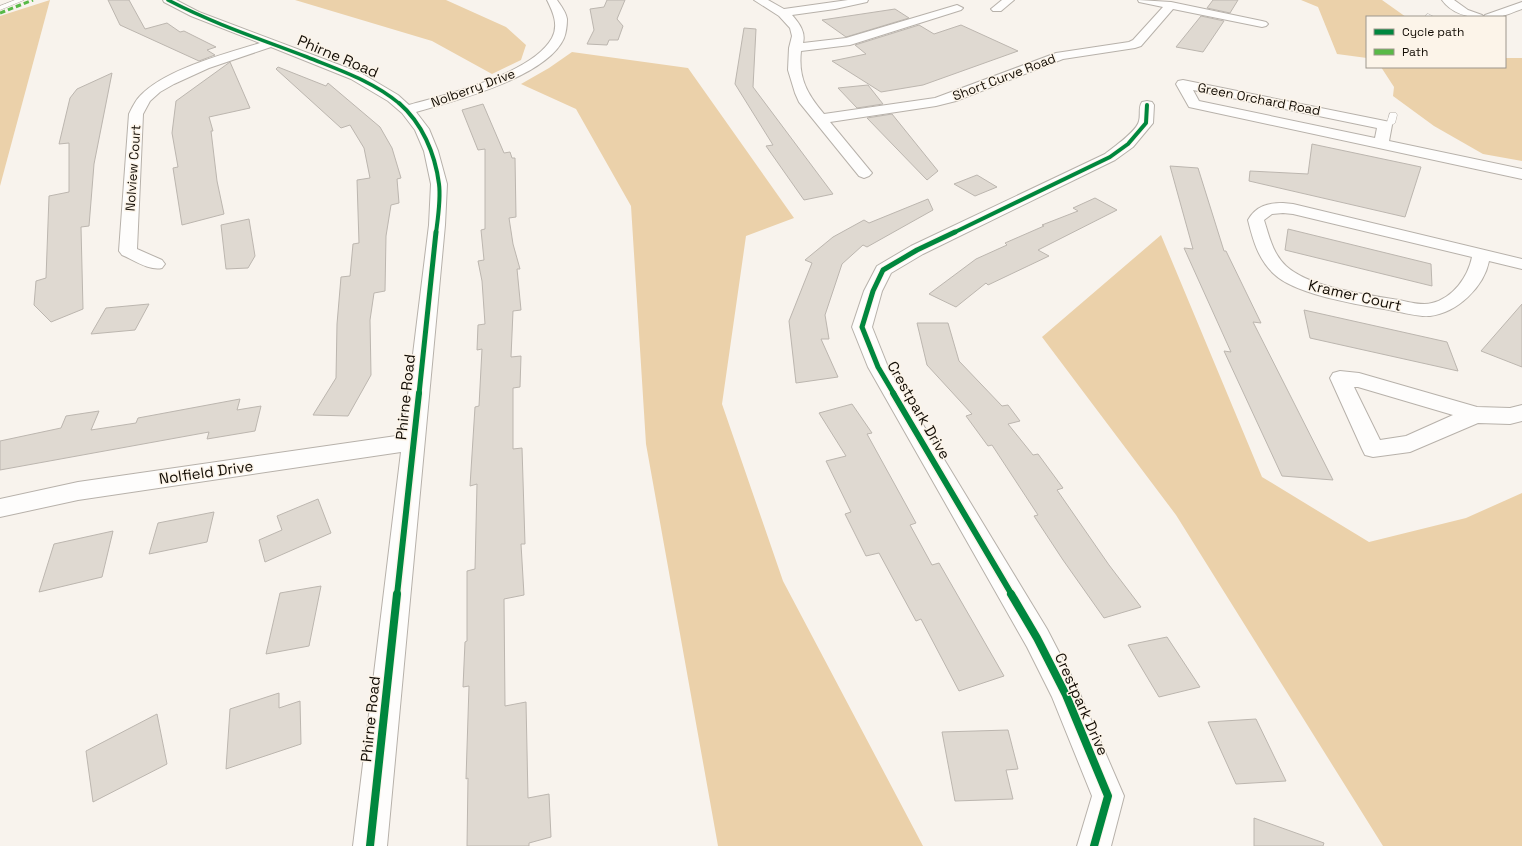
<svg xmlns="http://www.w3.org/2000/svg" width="1522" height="846" font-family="'Space Grotesk',sans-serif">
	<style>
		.forest { fill: #ebd1aa }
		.building { fill: #dfd9d1; stroke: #bcb6af }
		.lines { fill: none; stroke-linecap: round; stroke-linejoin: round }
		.lane-casing { stroke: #b7b1aa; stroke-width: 1 }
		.street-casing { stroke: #b7b1aa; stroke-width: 2 }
		.lane { fill: #fefdfc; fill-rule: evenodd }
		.street { fill: #fefdfc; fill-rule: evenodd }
		.quiet { stroke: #58b947; stroke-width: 3; stroke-dasharray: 5.5 3; stroke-linecap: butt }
		.cycleway-far4-casing { stroke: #fcf4e9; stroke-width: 5 }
		.cycleway-far3-casing { stroke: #fcf4e9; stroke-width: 5.5 }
		.cycleway-far2-casing { stroke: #fcf4e9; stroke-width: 7 }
		.cycleway-far1-casing { stroke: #fcf4e9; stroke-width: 9 }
		.cycleway-casing { stroke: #fcf4e9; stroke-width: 10 }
		.cycleway-far4 { stroke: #00873e; stroke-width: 3.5 }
		.cycleway-far3 { stroke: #00873e; stroke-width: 4 }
		.cycleway-far2 { stroke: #00873e; stroke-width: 5 }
		.cycleway-far1 { stroke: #00873e; stroke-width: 6 }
		.cycleway { stroke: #00873e; stroke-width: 8 }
		.labels { text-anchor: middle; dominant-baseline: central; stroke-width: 3; stroke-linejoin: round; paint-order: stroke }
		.far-street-label { font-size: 13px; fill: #120c04; stroke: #fcf4e9 }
		.street-label { font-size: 15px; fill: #120c04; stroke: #fcf4e9 }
	</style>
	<rect width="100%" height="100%" fill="#f8f3ed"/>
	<!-- forest -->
	<g class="forest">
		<polygon points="50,0 0,186 0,16"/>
		<polygon points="295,0 446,0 506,27 526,45 521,60 492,74 432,41"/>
		<polygon points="1301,0 1382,0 1406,17 1367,17 1367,58 1337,54 1318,7"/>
		<polygon points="572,52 688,68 794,218 746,236 722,404 783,581 923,846 718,846 646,444 631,206 576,109 521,84 549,68"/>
		<polygon points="1505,58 1522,58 1522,161 1483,154 1434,126 1393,96 1394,87 1381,67 1505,67"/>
		<polygon points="1161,235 1262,477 1369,542 1466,518 1522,493 1522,846 1383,846 1176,515 1042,337"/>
	</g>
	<!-- building -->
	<g class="building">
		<polygon points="108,0 129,0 145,29 167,23 180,32 184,31 216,47 207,50 215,55 199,61 120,25"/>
		<polygon points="607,0 625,0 617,19 623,26 618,40 609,40 607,45 587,44 594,30 590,9 604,7"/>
		<polygon points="1213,0 1238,0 1230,13 1207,8"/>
		<polygon points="895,9 909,18 846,37 822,20"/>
		<polygon points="1201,16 1224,21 1203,52 1176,47"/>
		<polygon points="919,25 934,34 961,25 1018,51 923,85 881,92 832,61 866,54 855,45"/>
		<polygon points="744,28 756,29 753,87 833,194 804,200 766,146 773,145 735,84"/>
		<polygon points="230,62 250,108 209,117 213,131 211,131 217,181 224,214 182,225 173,168 178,167 172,133 176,101"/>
		<polygon points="278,67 326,86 328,83 380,127 392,148 401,178 397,179 399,203 391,205 386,236 385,291 374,293 370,320 371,375 348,416 313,415 336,378 337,324 341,277 350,276 353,244 359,243 357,180 370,178 364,148 350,125 341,128 276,69"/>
		<polygon points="112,73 94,164 89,226 81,227 83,309 51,322 34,305 36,281 46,278 49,196 69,192 69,143 59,144 70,98 77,89"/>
		<polygon points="868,85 883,104 857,108 838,88"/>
		<polygon points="483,104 504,153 510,152 512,158 515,158 516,217 509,218 513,244 520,269 517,269 521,310 513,311 511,357 521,356 520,387 513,388 513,449 522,448 525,544 521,544 524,595 504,599 505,706 526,702 528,798 549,794 551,837 529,843 529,846 467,846 468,778 466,779 469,686 463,687 465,642 467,641 467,571 475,569 477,484 470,486 475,407 479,406 482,349 477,350 478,325 485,324 482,281 478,261 484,260 481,230 485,229 485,149 478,150 462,110"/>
		<polygon points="892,114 938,171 927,180 867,118"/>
		<polygon points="1312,144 1421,167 1405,217 1249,181 1250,171 1308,174"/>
		<polygon points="1170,166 1198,168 1224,251 1226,251 1261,323 1253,322 1333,480 1282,476 1224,351 1231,352 1184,248 1193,249"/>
		<polygon points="977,175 997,187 975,196 954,184"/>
		<polygon points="1095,198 1117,210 1038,250 1049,256 988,285 986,283 956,307 929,294 976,259 1007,245 1005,243 1044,226 1042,225 1078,211 1073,208"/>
		<polygon points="928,199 933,210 867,247 863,245 842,264 825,315 829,339 821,339 838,377 796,383 789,321 812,263 805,260 833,237 864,220 869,223"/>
		<polygon points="249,219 255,256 248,268 226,269 221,225"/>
		<polygon points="1288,229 1431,264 1432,286 1285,250"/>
		<polygon points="149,304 135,330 91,334 106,308"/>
		<polygon points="1522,304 1522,367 1481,351"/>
		<polygon points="1304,310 1447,342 1458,371 1310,338"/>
		<polygon points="917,323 948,323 959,361 1002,406 1008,405 1020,421 1008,424 1033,455 1038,454 1063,488 1057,490 1109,565 1141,607 1104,618 1063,560 1034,516 1038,515 992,445 988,446 966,416 972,414 927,365"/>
		<polygon points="240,399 237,410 261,406 255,431 207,439 209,432 0,470 0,441 61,428 66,416 99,411 91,430 136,423 138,418"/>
		<polygon points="852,404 872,433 867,434 916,523 910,525 932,565 939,563 1004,676 959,691 921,619 916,621 879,553 866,556 845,514 851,512 826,461 846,456 819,413"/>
		<polygon points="318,499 331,533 265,562 259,540 282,530 277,516"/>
		<polygon points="214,512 207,542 149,554 158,523"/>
		<polygon points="113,531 102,577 39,592 54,544"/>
		<polygon points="321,586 309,646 266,654 280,593"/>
		<polygon points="1167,637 1200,687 1159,697 1128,645"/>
		<polygon points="279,693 279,708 300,701 301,744 226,769 230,709"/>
		<polygon points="157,714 167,764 93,802 86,751"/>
		<polygon points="1256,719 1286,781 1236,784 1208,722"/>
		<polygon points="1008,730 1018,769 1006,770 1013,799 955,801 942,732"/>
		<polygon points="1254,818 1324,843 1323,846 1254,846"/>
	</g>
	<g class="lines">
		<!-- lane casing -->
		<g class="lane-casing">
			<g id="lane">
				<polygon points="15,0 24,0 0,10 0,6"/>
				<polygon points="1428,14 1434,17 1425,17 1426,15"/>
				<polygon points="1390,113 1396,113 1397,115 1395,123 1388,127 1382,127 1381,125 1387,122"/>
			</g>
		</g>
		<!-- street casing -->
		<g class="street-casing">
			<g id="street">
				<path d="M163,0H176L199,12L361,73L398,95L409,105C448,94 532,74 552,38C559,25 553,12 547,0H557C561,6 566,12 567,19C567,24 566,33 564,38C547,77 455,101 416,112L429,129L438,151L447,184L445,225L387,846H353L401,452L78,500L0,517V499L78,482L403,435L429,225L431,184L424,151L415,130L402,113L388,101L351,79L271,47L209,68L174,84L160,92L150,101L143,114L137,249L162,260L165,264L162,268C149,271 134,260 122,255L119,251L129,114C132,108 135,101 140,96C165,69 225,54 260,43L191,16L164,2Z"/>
				<path d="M754,0H768L784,9L848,0H868L867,2L835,9L792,15C799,23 806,32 803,43L846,38L957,5L963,8L961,10L850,45L801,51C798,78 807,94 824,114L935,98L1056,53L1129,42L1133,40L1163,7L1139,2L1138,0L1171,2L1262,21L1266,22L1268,24L1266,26L1262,27L1173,9L1141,46L1135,48L1063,59L956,101L936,106L830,122L872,173L869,176L864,178L859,176L799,102L795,93L788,70L789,48L792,36L790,28L779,16Z"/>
				<polygon points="1002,0 1014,0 1001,11 993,11 991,9"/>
				<path d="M1442,0H1454L1468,10L1482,15L1484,17L1485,15L1522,2V9C1515,11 1506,16 1498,17C1478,19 1455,18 1442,0Z"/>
				<path d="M1183,80L1390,122L1392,125L1389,141L1522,169V179L1189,107L1176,84L1178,81ZM1193,90L1377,128L1375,138L1199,101Z"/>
				<path d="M1147,101L1152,102L1154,105L1153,123L1133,147L1115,160L923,254L891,273L882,291L872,327L888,367L1047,629L1076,685L1124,796L1111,846H1077L1092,796L1052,697L1027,647L868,367L852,327L864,291L877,266L911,246L1105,154C1114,147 1137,131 1139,121C1141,114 1138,108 1142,102Z"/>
				<path d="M1283,203L1293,204L1522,259V269L1489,261C1484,287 1457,313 1430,316C1419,317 1406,313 1394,311C1363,305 1297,296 1274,274C1258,259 1253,240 1248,220C1256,206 1268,203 1283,203ZM1283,213L1293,214L1472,257C1468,277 1453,298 1432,303C1422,306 1409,302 1399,300C1368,295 1310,288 1286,266C1273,254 1269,236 1264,220L1272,214Z"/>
				<path d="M1340,371L1359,373L1477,407L1510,408L1522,405V421L1510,424L1478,423L1410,452L1373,457L1365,455L1362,449L1330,378L1333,373ZM1354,387H1358L1453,415L1406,436L1380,440Z"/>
			</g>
		</g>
		<!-- lane -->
		<use href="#lane" class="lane"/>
		<!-- street -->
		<use href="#street" class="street"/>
		<!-- quiet -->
		<polyline class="quiet" points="0,13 33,0"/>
		<!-- cycleway-far4 casing -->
		<g class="cycleway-far4-casing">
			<path id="cycleway-far4" d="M168,0C212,23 260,39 307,57C339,70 373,81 400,104"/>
		</g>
		<!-- cycleway-far3 casing -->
		<g class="cycleway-far3-casing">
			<g id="cycleway-far3">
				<path d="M399,103C422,123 435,153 439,184C441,199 438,217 436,233"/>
				<polyline points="953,233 1110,157 1128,144 1146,123 1147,105"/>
			</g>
		</g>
		<!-- cycleway-far2 casing -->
		<g class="cycleway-far2-casing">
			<g id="cycleway-far2">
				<polyline points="419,394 436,232"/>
				<polyline points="894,394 878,367 862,327 873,291 883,270 917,250 955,232"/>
			</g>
		</g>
		<!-- cycleway-far1 casing -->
		<g class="cycleway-far1-casing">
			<g id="cycleway-far1">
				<polyline points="893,393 1012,595"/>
				<polyline points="397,595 419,393"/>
			</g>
		</g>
		<!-- cycleway casing -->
		<g class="cycleway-casing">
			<g id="cycleway">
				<polyline points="1011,594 1037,638 1066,695 1108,796 1094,846"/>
				<polyline points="370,846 397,594"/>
			</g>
		</g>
		<!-- cycleway-far4 -->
		<use href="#cycleway-far4" class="cycleway-far4"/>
		<!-- cycleway-far3 -->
		<use href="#cycleway-far3" class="cycleway-far3"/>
		<!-- cycleway-far2 -->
		<use href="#cycleway-far2" class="cycleway-far2"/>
		<!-- cycleway-far1 -->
		<use href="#cycleway-far1" class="cycleway-far1"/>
		<!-- cycleway -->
		<use href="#cycleway" class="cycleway"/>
	</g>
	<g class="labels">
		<!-- far-street labels -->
		<g class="far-street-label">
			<text transform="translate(1004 77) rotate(-21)">Short Curve Road</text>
			<text transform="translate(473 88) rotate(-20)">Nolberry Drive</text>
			<text transform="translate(1259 99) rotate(11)">Green Orchard Road</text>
			<text transform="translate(133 168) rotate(-86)">Nolview Court</text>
		</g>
		<!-- street labels -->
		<g class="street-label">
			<text transform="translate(338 56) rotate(23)">Phirne Road</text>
			<text transform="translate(1355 295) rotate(13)">Kramer Court</text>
			<text transform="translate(405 397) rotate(-84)">Phirne Road</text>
			<text transform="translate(919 410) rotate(60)">Crestpark Drive</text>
			<text transform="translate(206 472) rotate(-8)">Nolfield Drive</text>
			<text transform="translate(1082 704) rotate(66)">Crestpark Drive</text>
			<text transform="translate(370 719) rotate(-84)">Phirne Road</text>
		</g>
	</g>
	<!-- legend -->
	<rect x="1366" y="16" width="140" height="52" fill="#fcf4e9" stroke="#9e978d"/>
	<rect x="1374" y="29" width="20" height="6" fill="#00873e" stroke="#9e978d"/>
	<text x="1402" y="36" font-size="12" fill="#120c04">Cycle path</text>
	<rect x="1374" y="49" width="20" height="6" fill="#58b947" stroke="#9e978d"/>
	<text x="1402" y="56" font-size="12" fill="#120c04">Path</text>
</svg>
